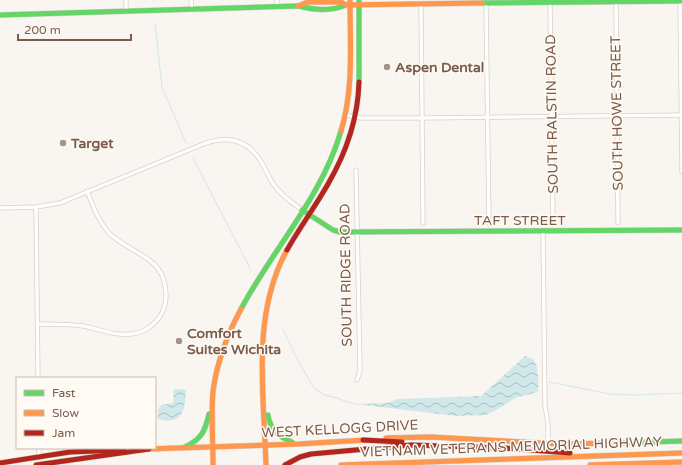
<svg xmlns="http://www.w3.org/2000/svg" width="682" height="465" font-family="'Varela Round',sans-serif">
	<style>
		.water { fill: url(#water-waves) }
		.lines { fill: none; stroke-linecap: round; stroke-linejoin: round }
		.stream { stroke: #d0e8ea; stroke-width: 1 }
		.street-casing { stroke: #d7d1cb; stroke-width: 5 }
		.fast-casing { stroke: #d9d2cb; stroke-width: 6 }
		.slow-casing { stroke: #d9d2cb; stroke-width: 6 }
		.jam-casing { stroke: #d9d2cb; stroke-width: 6 }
		.street { stroke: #fefefd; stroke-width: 3.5 }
		.fast { stroke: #63d668; stroke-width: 5 }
		.slow { stroke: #ff974d; stroke-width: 5 }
		.jam { stroke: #b3261e; stroke-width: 5 }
		.poi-dot { fill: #a69286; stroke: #fffaf3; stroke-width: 1.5 }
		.labels { text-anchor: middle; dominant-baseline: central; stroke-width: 3; stroke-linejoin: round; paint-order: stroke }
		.poi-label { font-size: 14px; font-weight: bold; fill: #7a5c4d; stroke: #fffaf3; text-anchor: start }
		.street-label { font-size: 14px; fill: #7a5c4d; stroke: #fffaf3 }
	</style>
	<defs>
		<pattern id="water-waves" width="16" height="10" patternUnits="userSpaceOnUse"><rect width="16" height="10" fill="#d0e8ea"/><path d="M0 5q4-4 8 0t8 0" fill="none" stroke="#aebfc0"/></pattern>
	</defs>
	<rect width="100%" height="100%" fill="#f9f5f0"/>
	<!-- water -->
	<g class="water">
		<path d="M525,356C527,357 531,358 532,358C539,364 539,384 538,392L515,398L498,409L486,415L456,416L356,404L387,403L398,399L481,396Z"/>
		<path d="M174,389L186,390C185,401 186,416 173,420C168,421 163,421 158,419C157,404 160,405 173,403Z"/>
	</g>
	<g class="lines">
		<!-- stream -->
		<g class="stream">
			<polyline points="154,0 154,2"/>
			<polyline points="155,23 162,87 186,143"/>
			<polyline points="193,158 251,270"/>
			<polyline points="283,329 293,351 313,387 324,395 337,398 350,403 357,404"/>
			<polyline points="549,382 610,394 635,395 682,393"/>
		</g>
		<!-- street casing -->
		<g class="street-casing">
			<g id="street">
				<polyline points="126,0 126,11"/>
				<polyline points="191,0 192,9"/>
				<polyline points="277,0 277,7"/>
				<polyline points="616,2 618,223"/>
				<polyline points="680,2 682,172"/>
				<polyline points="550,3 553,224"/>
				<polyline points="486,4 489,224"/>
				<polyline points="421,5 423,223"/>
				<polyline points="346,115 361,118 422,118 682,115"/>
				<polyline points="356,170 360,371 357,380"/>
				<polyline points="36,207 38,378"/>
				<path d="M0,208L36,207L60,203L206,143C230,135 249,141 262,163C266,170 269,178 274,185C281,195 292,203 302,210"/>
				<polyline points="543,232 545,406 548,424 548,444"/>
				<path d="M38,324C53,324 68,324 83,326C99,329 114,336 131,334C144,333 156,324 162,313C166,304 167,295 165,286C161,255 126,252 108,232C98,220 93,206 87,191"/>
				<polyline points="39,448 39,457"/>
			</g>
		</g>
		<!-- fast casing -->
		<g class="fast-casing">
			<g id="fast">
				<polyline points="359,0 359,82"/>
				<polyline points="482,3 682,1"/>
				<path d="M299,6C314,10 332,11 346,5"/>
				<polyline points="0,15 298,6"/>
				<polyline points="302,210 333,230 340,232 682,230"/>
				<path d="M241,309C273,249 322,197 341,131"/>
				<path d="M268,415C270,430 279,437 292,442"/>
				<polyline points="620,443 682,441"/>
				<path d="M185,447C202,439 205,431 209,414"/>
			</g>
		</g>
		<!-- slow casing -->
		<g class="slow-casing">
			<g id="slow">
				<polyline points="298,6 308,2 341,2 346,5 482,3"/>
				<path d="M341,131C354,89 350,43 350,0"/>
				<polyline points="386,438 431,437 561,444 620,443"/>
				<polyline points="146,449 299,444 366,440"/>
				<path d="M213,465C213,440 211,415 213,391C217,362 227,335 241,309"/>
				<path d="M266,465C264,394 251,315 287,250"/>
				<polyline points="341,465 682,453"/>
				<polyline points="590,465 682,462"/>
			</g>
		</g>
		<!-- jam casing -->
		<g class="jam-casing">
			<g id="jam">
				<path d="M287,250C300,227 315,207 328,184C346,153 358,118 359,82"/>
				<polyline points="363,440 402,442"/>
				<polyline points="0,463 70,452 124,450"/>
				<polyline points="36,465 149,449"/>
				<polyline points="285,465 300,457 311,454 411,445 504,448 570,453"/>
			</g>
		</g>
		<!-- street -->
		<use href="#street" class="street"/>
		<!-- fast -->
		<use href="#fast" class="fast"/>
		<!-- slow -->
		<use href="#slow" class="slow"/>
		<!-- jam -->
		<use href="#jam" class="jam"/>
	</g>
	<!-- markers -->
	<g class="poi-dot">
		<circle cx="387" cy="67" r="4"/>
		<circle cx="63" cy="143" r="4"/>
		<circle cx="179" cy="341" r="4"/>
	</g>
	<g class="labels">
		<!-- poi labels -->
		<g class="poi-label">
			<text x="395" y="67">Aspen Dental</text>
			<text x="71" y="143">Target</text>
			<text x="187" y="333">Comfort<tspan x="187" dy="16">Suites Wichita</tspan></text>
		</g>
		<!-- street labels -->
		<g class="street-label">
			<text transform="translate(617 113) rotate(-91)">SOUTH HOWE STREET</text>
			<text transform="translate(552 114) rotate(-91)">SOUTH RALSTIN ROAD</text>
			<text x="520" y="220">TAFT STREET</text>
			<text transform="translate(346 275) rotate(-91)">SOUTH RIDGE ROAD</text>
			<text transform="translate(340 429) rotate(-3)">WEST KELLOGG DRIVE</text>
			<text transform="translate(511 447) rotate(-2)">VIETNAM VETERANS MEMORIAL HIGHWAY</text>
		</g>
	</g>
	<!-- legend -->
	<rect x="16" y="377" width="140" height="72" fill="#fffaf3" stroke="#cabbb1"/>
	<rect x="24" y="390" width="20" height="6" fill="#63d668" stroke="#cabbb1"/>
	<text x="52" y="397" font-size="12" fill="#7a5c4d">Fast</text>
	<rect x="24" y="410" width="20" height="6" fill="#ff974d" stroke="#cabbb1"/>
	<text x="52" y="417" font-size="12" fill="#7a5c4d">Slow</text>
	<rect x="24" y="430" width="20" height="6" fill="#b3261e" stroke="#cabbb1"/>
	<text x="52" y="437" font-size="12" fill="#7a5c4d">Jam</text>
	<!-- scale -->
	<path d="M18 34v6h113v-6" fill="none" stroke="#7a5c4d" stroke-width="2"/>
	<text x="24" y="34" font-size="12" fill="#7a5c4d" stroke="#fffaf3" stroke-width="3" paint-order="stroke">200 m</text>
</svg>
